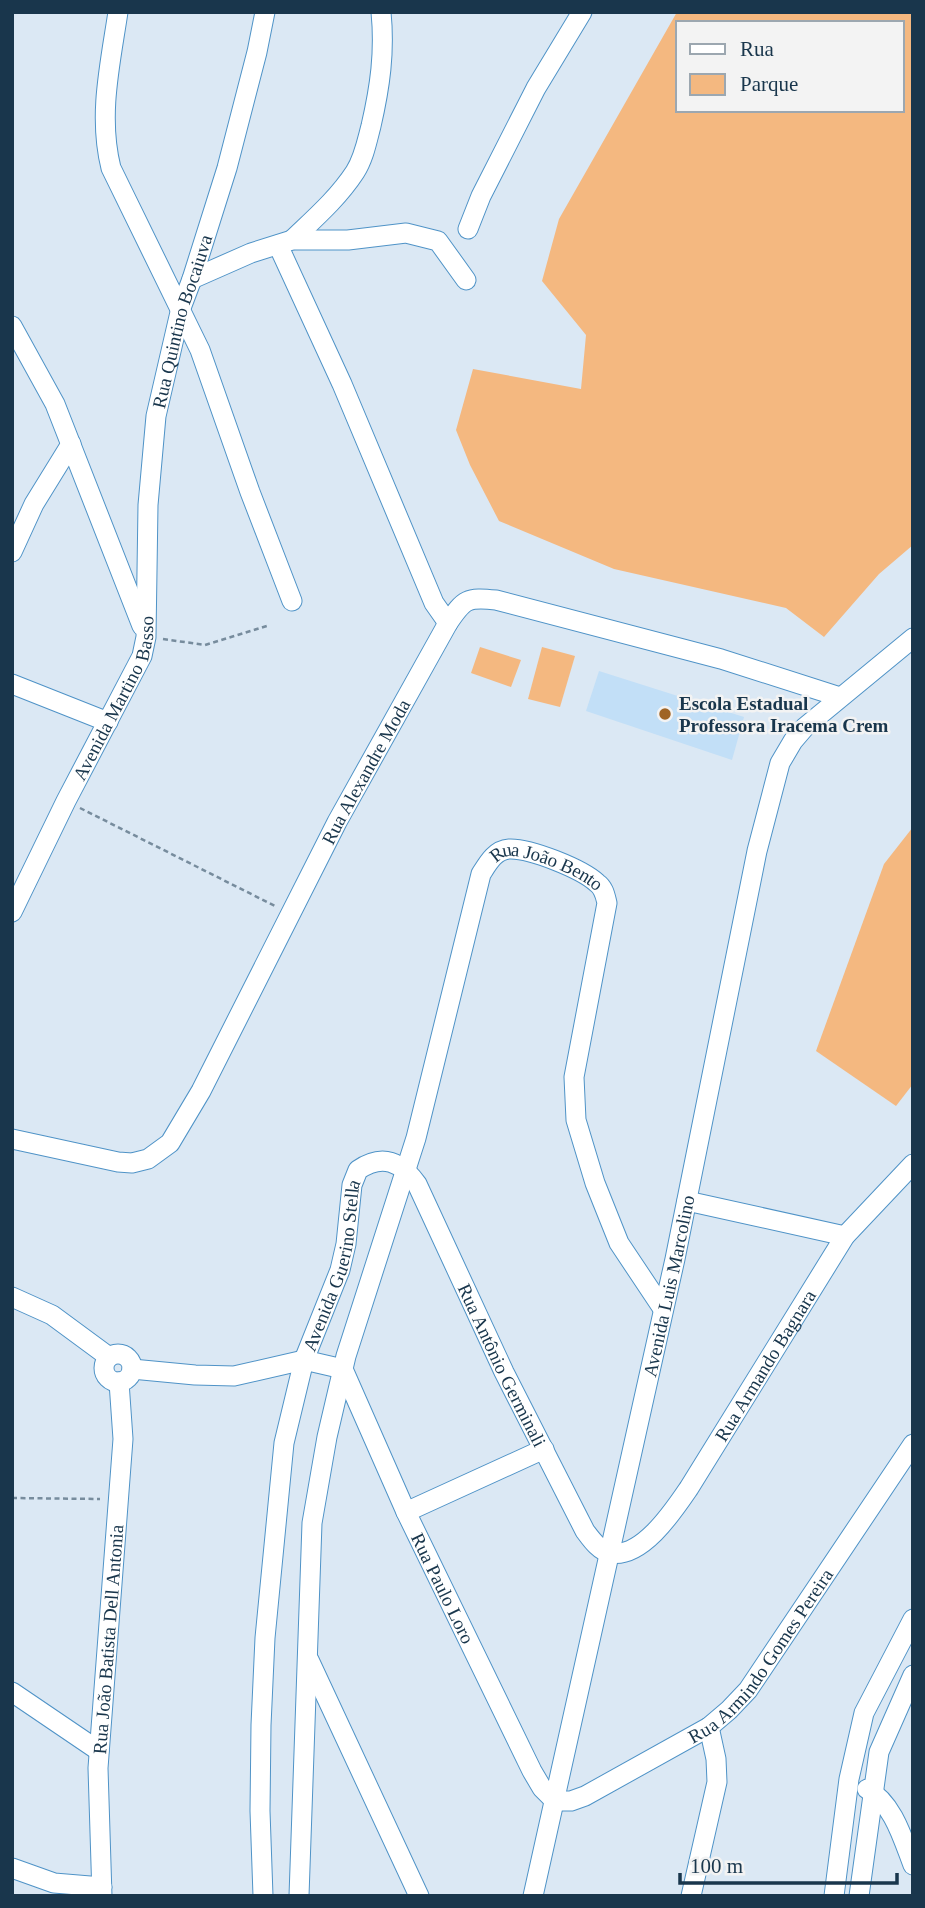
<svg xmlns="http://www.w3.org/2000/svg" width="925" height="1908" font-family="'Times New Roman',serif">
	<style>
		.built { fill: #c2dff7 }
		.green { fill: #f4b880; fill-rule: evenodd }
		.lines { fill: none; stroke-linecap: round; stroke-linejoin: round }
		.minor-casing { stroke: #4f93c7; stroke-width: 21 }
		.path { stroke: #778c9d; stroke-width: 2.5; stroke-dasharray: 5 3.5; stroke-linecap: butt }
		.minor { stroke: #fff; stroke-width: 19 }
		.poi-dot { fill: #9f6425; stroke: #f3f3f3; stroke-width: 2.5 }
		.labels { text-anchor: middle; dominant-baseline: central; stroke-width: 5; stroke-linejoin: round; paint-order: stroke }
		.street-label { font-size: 19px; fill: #19364c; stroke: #f3f3f3 }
		.poi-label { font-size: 19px; font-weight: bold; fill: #19364c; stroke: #f3f3f3; text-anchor: start }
	</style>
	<rect width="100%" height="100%" fill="#dbe8f4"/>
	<!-- built -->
	<polygon class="built" points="599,671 744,717 732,760 586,711"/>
	<!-- green -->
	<g class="green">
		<path d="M677,12H913V545L879,574L824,637L786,608L614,569L499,521L470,465L456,430L473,369L581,389L586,335L542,281L559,219ZM678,23H902V110H678Z"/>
		<polygon points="480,647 521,660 511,687 471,673"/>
		<polygon points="542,647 575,656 560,707 528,699"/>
		<polygon points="913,827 913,1084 896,1106 816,1051 884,864"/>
	</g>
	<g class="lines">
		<!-- minor casing -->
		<g class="minor-casing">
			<g id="minor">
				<path d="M118,12C110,65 98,116 111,168L200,350L250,492L292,601"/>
				<polyline points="468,229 481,196 536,88 582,12"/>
				<path d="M292,240C315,218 338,198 355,172C364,158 367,141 371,126C380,87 385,52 381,12"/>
				<polyline points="278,245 342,384 434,603 448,623"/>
				<polyline points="192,279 251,253 292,240 348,240 406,233 438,241 466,280"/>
				<polyline points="12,326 55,404 142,626"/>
				<polyline points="12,552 34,504 71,444"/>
				<polyline points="12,684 108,722"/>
				<path id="s1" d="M12,912L66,801L142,656L146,637L148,505L156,416L181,308L192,279L227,168L257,52L265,12"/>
				<path id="s2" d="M12,1139L118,1162L132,1163L148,1159L170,1143L201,1091L337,822L448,623C464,599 467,597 496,600L721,659L840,697"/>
				<polyline points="687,1201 845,1236"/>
				<polyline points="12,1297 52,1315 109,1357"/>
				<circle cx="118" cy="1368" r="14"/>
				<path id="s3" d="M132,1369L195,1375L234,1376L304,1360L343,1369L406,1512L532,1771L542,1788L555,1801H571L585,1796L709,1727L729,1710L748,1690L913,1444"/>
				<polyline points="406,1512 544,1449"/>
				<polyline points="309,1660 419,1896"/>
				<polyline points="12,1692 99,1751"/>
				<path d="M867,1789C893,1803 903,1839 913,1865"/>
				<polyline points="12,1868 54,1883 102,1887"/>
				<path id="s4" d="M102,1896L98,1768L123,1439L119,1382"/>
				<path id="s5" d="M263,1896L260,1811L261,1725L265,1638L284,1443L304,1360L340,1270L346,1244L352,1185L358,1170C383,1153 401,1162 417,1184L504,1372L585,1531C591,1539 599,1551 610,1553C642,1559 674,1510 689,1488L845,1236L913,1164"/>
				<path id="s6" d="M299,1896L312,1523L327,1437L346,1356L416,1138L481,874C488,863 495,850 509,849C530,848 582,869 597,883C604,888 605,895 607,903L574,1077L576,1120L595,1183L619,1243L663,1309"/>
				<path id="s7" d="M533,1896L675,1259L757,851L780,763L793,741L805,727L913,638"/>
				<polyline points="691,1896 717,1782 716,1759 709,1727"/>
				<polyline points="834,1896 849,1779 864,1713 913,1619"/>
				<polyline points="859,1896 879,1752 913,1675"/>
			</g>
		</g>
		<!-- path -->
		<g class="path">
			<polyline points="163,639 205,645 270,625"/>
			<polyline points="80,808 277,907"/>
			<polyline points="12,1498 100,1499"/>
		</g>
		<!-- minor -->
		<use href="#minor" class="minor"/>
	</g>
	<!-- markers -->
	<circle class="poi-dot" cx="665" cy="714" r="7"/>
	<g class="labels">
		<!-- street labels -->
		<g class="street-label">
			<text stroke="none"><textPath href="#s1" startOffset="626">Rua Quintino Bocaiuva</textPath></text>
			<text stroke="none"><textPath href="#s1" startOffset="238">Avenida Martino Basso</textPath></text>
			<text stroke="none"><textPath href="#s2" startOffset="586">Rua Alexandre Moda</textPath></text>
			<text stroke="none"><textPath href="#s6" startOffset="1124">Rua João Bento</textPath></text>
			<text stroke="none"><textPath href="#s5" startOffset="639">Avenida Guerino Stella</textPath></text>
			<text stroke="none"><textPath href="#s7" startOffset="625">Avenida Luis Marcolino</textPath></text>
			<text stroke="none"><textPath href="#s5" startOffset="1008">Rua Antônio Germinali</textPath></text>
			<text stroke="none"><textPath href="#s5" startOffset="1479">Rua Armando Bagnara</textPath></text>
			<text stroke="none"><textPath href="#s3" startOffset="455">Rua Paulo Loro</textPath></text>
			<text stroke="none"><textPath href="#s4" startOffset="257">Rua João Batista Dell Antonia</textPath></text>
			<text stroke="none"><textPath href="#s3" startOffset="957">Rua Armindo Gomes Pereira</textPath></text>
		</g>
		<!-- poi labels -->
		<g class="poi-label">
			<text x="679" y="703">Escola Estadual<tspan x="679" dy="22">Professora Iracema Crem</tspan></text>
		</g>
	</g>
	<!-- border -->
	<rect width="925" height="1908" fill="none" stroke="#19364c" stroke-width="28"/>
	<!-- legend -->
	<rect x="676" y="21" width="228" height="91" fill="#f3f3f3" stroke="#9ca7b0" stroke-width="2"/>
	<rect x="690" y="44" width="35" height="10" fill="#ffffff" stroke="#9ca7b0" stroke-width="2"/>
	<text x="740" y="56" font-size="21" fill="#19364c">Rua</text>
	<rect x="690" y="74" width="35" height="21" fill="#f4b880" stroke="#9ca7b0" stroke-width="2"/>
	<text x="740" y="91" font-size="21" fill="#19364c">Parque</text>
	<!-- scale -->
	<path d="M680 1873v10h217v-10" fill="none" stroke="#19364c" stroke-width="3.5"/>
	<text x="690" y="1873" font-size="21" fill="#19364c" stroke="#f3f3f3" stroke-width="5" paint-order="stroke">100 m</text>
</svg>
